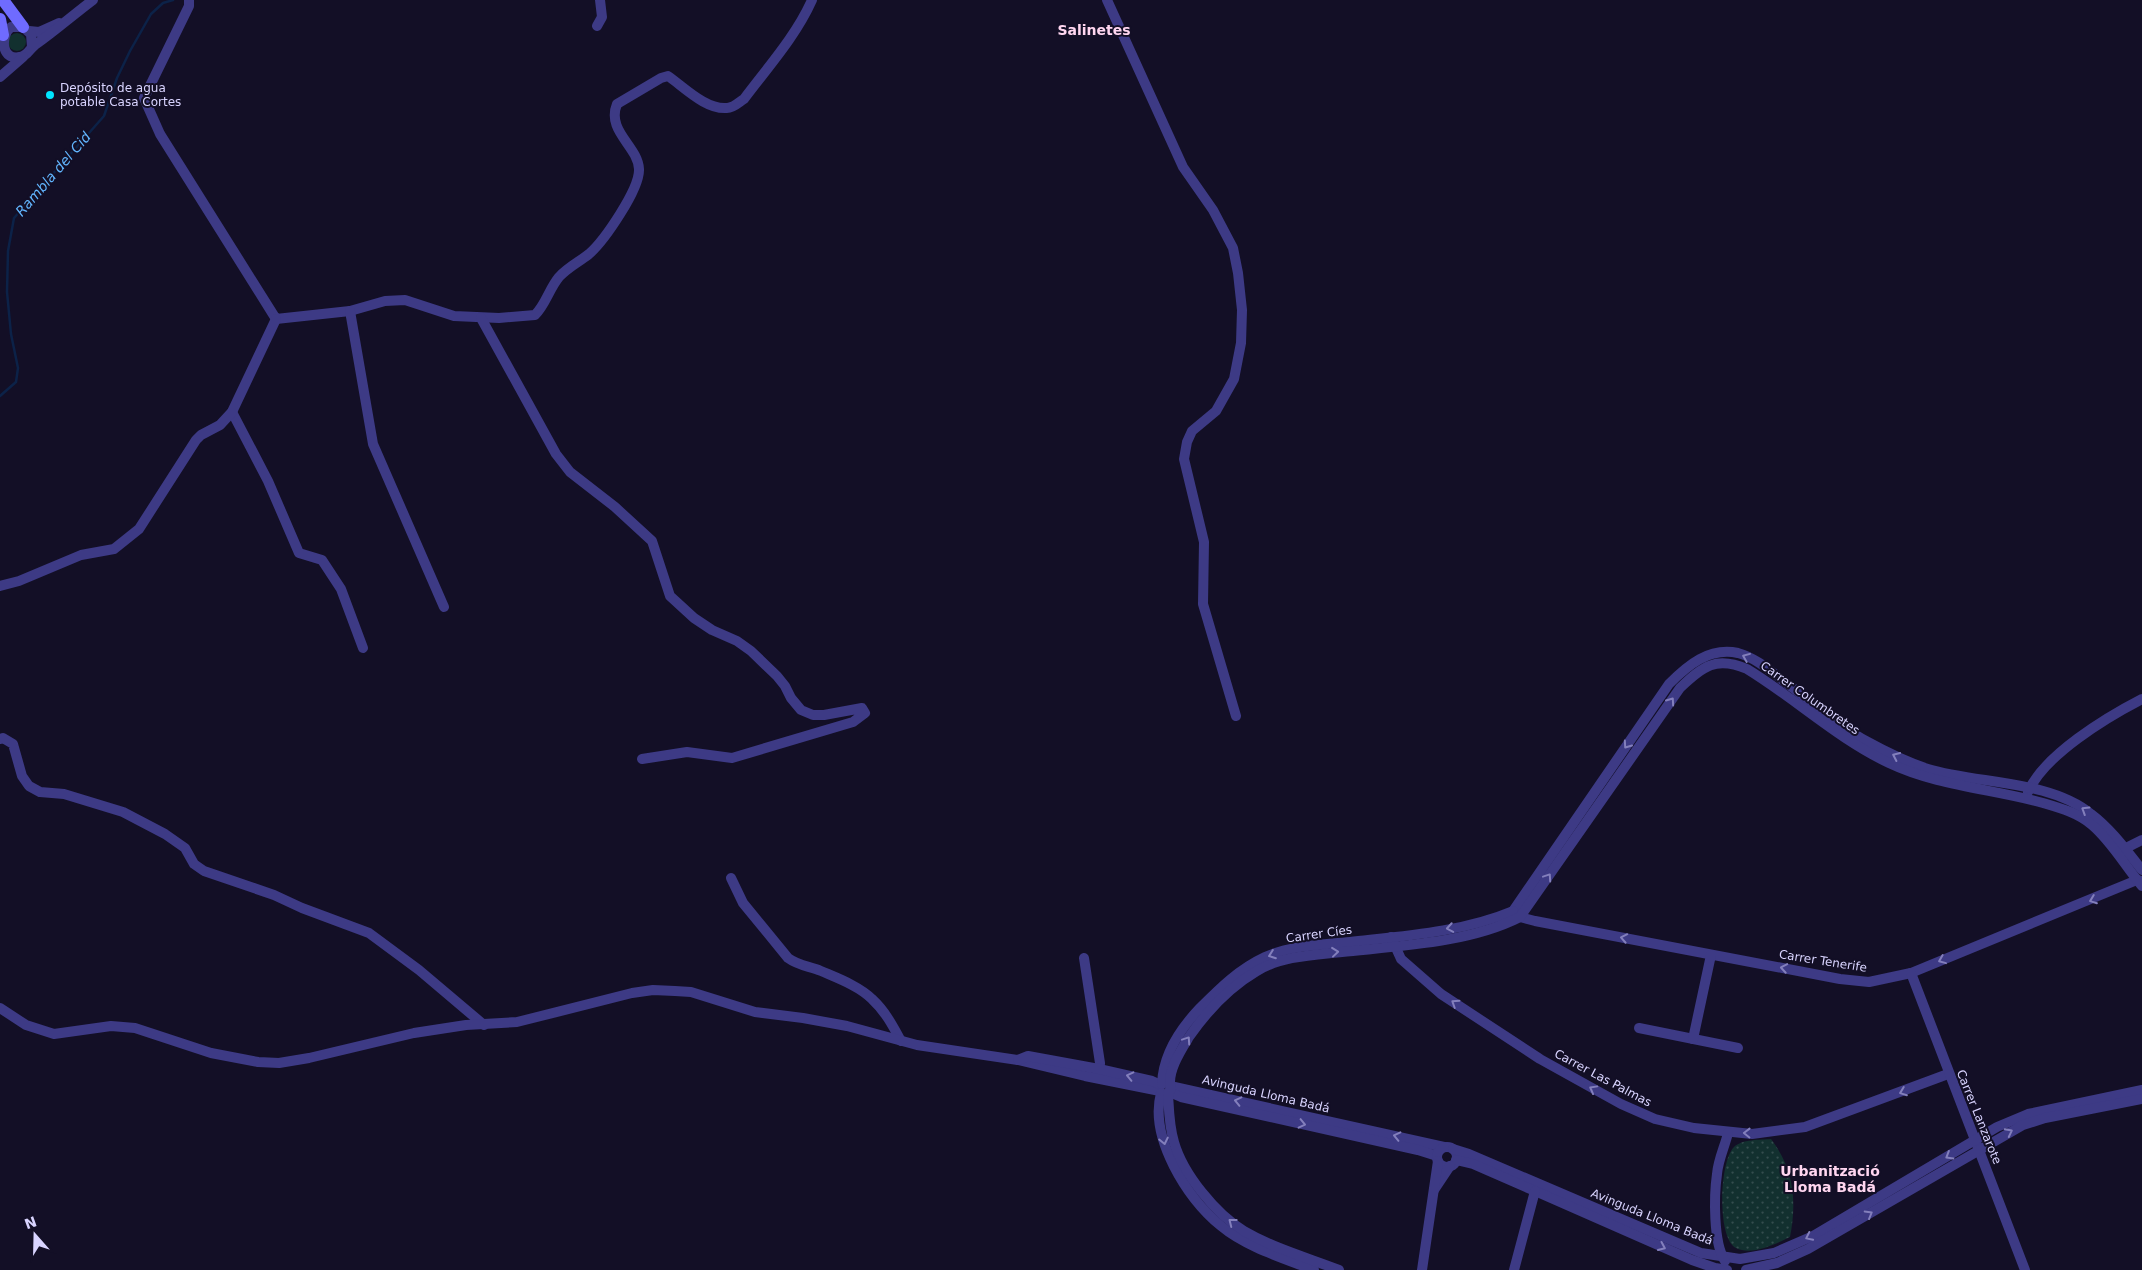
<svg xmlns="http://www.w3.org/2000/svg" width="2142" height="1270" font-family="'DejaVu Sans',sans-serif">
	<style>
		.grass { fill: #12302f }
		.park { fill: url(#park-dots) }
		.lines { fill: none; stroke-linecap: round; stroke-linejoin: round }
		.stream { stroke: #0c2248; stroke-width: 2.5 }
		.street { stroke: #3d3a85; stroke-width: 10 }
		.secondary { stroke: #6f6bff; stroke-width: 12 }
		.oneway { stroke: #837fbc }
		.poi-dot { fill: #00e5ff; stroke: #130f26; stroke-width: 2 }
		.labels { text-anchor: middle; dominant-baseline: central; stroke-width: 4; stroke-linejoin: round; paint-order: stroke }
		.poi-label { font-size: 12px; fill: #d9d4ff; stroke: #130f26; text-anchor: start }
		.street-label { font-size: 12px; fill: #d9d4ff; stroke: #130f26 }
		.neighbourhood-label { font-size: 14px; font-weight: bold; fill: #ffd6f0; stroke: #130f26 }
		.water-label { font-size: 14px; font-style: italic; fill: #62b6ff; stroke: #130f26 }
	</style>
	<defs>
		<pattern id="park-dots" width="8" height="8" patternUnits="userSpaceOnUse" patternTransform="scale(1.25)"><rect width="8" height="8" fill="#12302f"/><path d="M2 2h.1M6 6h.1" fill="none" stroke="#344d4e" stroke-width="1.8" stroke-linecap="round"/></pattern>
	</defs>
	<rect width="100%" height="100%" fill="#130f26"/>
	<!-- grass -->
	<circle class="grass" cx="17" cy="42" r="9"/>
	<!-- park -->
	<path class="park" d="M1771,1139C1794,1169 1797,1201 1790,1237C1775,1244 1752,1256 1736,1248C1717,1239 1719,1162 1734,1147C1742,1139 1760,1140 1771,1139Z"/>
	<g class="lines">
		<!-- stream -->
		<polyline class="stream" points="0,396 16,382 18,368 11,334 7,292 8,251 14,218 104,116 117,78 130,51 151,14 163,3 173,0"/>
		<!-- street -->
		<g class="street">
			<path d="M189,0V6L144,98L160,134L276,319L350,311L385,301L405,300L454,316L499,318L535,315C546,304 549,289 559,277C568,267 579,262 589,254C604,241 640,189 639,169C638,146 606,131 617,104L661,78L668,76C684,87 706,110 727,108C734,108 739,102 744,99C768,67 796,36 812,0"/>
			<polyline points="1107,0 1183,167 1213,210 1233,248 1238,273 1242,310 1241,343 1234,379 1216,411 1192,431 1187,442 1184,459 1204,542 1203,604 1236,716"/>
			<polyline points="597,26 602,17 600,0"/>
			<polyline points="29,31 39,32 59,23"/>
			<path d="M32,47L31,34L23,27H11C0,36 1,61 20,57C28,56 29,49 35,45C55,31 73,15 93,0"/>
			<polyline points="0,77 23,57"/>
			<polyline points="350,311 373,444 444,607"/>
			<polyline points="481,318 556,454 570,472 615,507 652,541 670,596 694,618 712,630 737,641 751,651 777,676 785,686 791,698 801,710 813,715 824,715 862,708 865,713 853,722 732,758 687,752 642,759"/>
			<polyline points="232,412 268,481 299,553 322,560 341,589 363,648"/>
			<polyline points="0,586 19,581 81,555 114,549 139,529 196,440 201,435 220,425 232,412 276,319"/>
			<polyline points="0,739 3,738 13,744 22,776 29,786 40,792 64,794 123,812 165,834 185,848 194,864 204,871 274,895 302,908 369,933 419,970 484,1025"/>
			<path d="M2028,792C2044,755 2107,717 2142,699"/>
			<polyline points="2120,851 2142,840"/>
			<path d="M731,878L743,903L788,958C799,966 809,966 821,971C837,978 859,986 872,999C885,1011 893,1026 901,1041"/>
			<path d="M1513,911L1669,684C1688,665 1709,647 1738,653C1757,658 1774,674 1789,685C1814,704 1838,726 1866,741C1886,752 1906,762 1928,769C1978,784 2050,780 2091,814C2111,829 2126,850 2142,870"/>
			<polyline points="1516,913 1520,917 1535,921 1840,979 1869,982 1911,973 2137,880 2142,881"/>
			<polyline points="1391,937 1401,959 1441,994 1540,1059 1621,1104 1655,1119 1694,1128 1752,1134 1805,1127 1948,1074"/>
			<polyline points="1084,958 1100,1063 1099,1076"/>
			<polyline points="1911,973 2025,1270"/>
			<polyline points="0,1008 26,1025 54,1034 111,1026 135,1028 211,1053 258,1062 279,1063 309,1058 414,1033 466,1025 517,1022 632,993 653,990 675,991 691,992 755,1012 803,1018 847,1026 917,1045 1018,1060 1085,1076 1160,1091"/>
			<polyline points="1639,1028 1738,1048"/>
			<polyline points="1693,1039 1711,955"/>
			<polyline points="1018,1060 1028,1056 1099,1069 1152,1081 1161,1085"/>
			<path d="M1162,1084C1163,1055 1180,1029 1200,1008C1220,988 1239,969 1265,957C1292,945 1322,945 1350,942C1404,936 1463,932 1513,911"/>
			<polyline points="1170,1086 1444,1147"/>
			<polyline points="1169,1092 1181,1097 1418,1150 1437,1156"/>
			<path d="M1161,1093C1149,1138 1187,1198 1221,1226C1246,1247 1283,1258 1314,1270"/>
			<circle cx="1447" cy="1157" r="10"/>
			<polyline points="1453,1149 1469,1154 1701,1253 1740,1259 1774,1253 1813,1236 1997,1127 2028,1114 2142,1090"/>
			<polyline points="1456,1160 1473,1164 1535,1191 1692,1260 1715,1268 1727,1270"/>
			<polyline points="1434,1190 1450,1166"/>
			<path d="M1725,1261C1713,1243 1714,1195 1717,1174C1718,1160 1725,1146 1728,1133"/>
			<path d="M1339,1270C1308,1258 1273,1248 1244,1231C1216,1214 1183,1174 1174,1142C1169,1126 1169,1110 1168,1093L1171,1089C1166,1073 1181,1050 1189,1037C1207,1011 1230,987 1257,971C1281,956 1314,955 1342,952C1398,946 1469,943 1520,917L1680,688C1703,666 1716,656 1747,669C1796,699 1838,739 1889,763C1937,786 1993,789 2043,803C2060,808 2078,813 2092,825C2112,842 2125,866 2142,886"/>
			<polyline points="1422,1270 1438,1161"/>
			<polyline points="1514,1270 1535,1191"/>
			<polyline points="1746,1270 1777,1263 1808,1249 2023,1125 2045,1118 2142,1099"/>
		</g>
		<!-- secondary -->
		<g class="secondary">
			<polyline points="3,0 23,27"/>
			<polyline points="0,19 3,35"/>
		</g>
	</g>
	<!-- one-way arrows -->
	<defs><path id="oneway-chevron" d="M-2-3.5L2.5 0L-2 3.5" fill="none" stroke-width="1.6" stroke-linecap="round" stroke-linejoin="round" transform="scale(1.25)"/></defs>
	<g class="oneway">
		<use href="#oneway-chevron" transform="translate(1746 657) rotate(-158)"/>
		<use href="#oneway-chevron" transform="translate(1671 701) rotate(-55)"/>
		<use href="#oneway-chevron" transform="translate(1627 745) rotate(125)"/>
		<use href="#oneway-chevron" transform="translate(1896 756) rotate(-155)"/>
		<use href="#oneway-chevron" transform="translate(2085 810) rotate(-148)"/>
		<use href="#oneway-chevron" transform="translate(1548 877) rotate(-56)"/>
		<use href="#oneway-chevron" transform="translate(2093 900) rotate(159)"/>
		<use href="#oneway-chevron" transform="translate(1450 928) rotate(170)"/>
		<use href="#oneway-chevron" transform="translate(1624 938) rotate(-169)"/>
		<use href="#oneway-chevron" transform="translate(1335 952) rotate(-6)"/>
		<use href="#oneway-chevron" transform="translate(1272 955) rotate(160)"/>
		<use href="#oneway-chevron" transform="translate(1942 960) rotate(158)"/>
		<use href="#oneway-chevron" transform="translate(1784 968) rotate(-170)"/>
		<use href="#oneway-chevron" transform="translate(1455 1003) rotate(-147)"/>
		<use href="#oneway-chevron" transform="translate(1187 1040) rotate(-56)"/>
		<use href="#oneway-chevron" transform="translate(1130 1076) rotate(-167)"/>
		<use href="#oneway-chevron" transform="translate(1593 1089) rotate(-151)"/>
		<use href="#oneway-chevron" transform="translate(1903 1092) rotate(159)"/>
		<use href="#oneway-chevron" transform="translate(1238 1101) rotate(-167)"/>
		<use href="#oneway-chevron" transform="translate(1302 1124) rotate(13)"/>
		<use href="#oneway-chevron" transform="translate(2009 1132) rotate(-27)"/>
		<use href="#oneway-chevron" transform="translate(1747 1133) rotate(-179)"/>
		<use href="#oneway-chevron" transform="translate(1397 1136) rotate(-167)"/>
		<use href="#oneway-chevron" transform="translate(1164 1141) rotate(78)"/>
		<use href="#oneway-chevron" transform="translate(1949 1156) rotate(149)"/>
		<use href="#oneway-chevron" transform="translate(1869 1214) rotate(-30)"/>
		<use href="#oneway-chevron" transform="translate(1232 1222) rotate(-142)"/>
		<use href="#oneway-chevron" transform="translate(1809 1237) rotate(154)"/>
		<use href="#oneway-chevron" transform="translate(1662 1247) rotate(24)"/>
	</g>
	<!-- markers -->
	<circle class="poi-dot" cx="50" cy="95" r="5"/>
	<g class="labels">
		<!-- poi labels -->
		<g class="poi-label">
			<text x="60" y="88">Depósito de agua<tspan x="60" dy="14">potable Casa Cortes</tspan></text>
		</g>
		<!-- street labels -->
		<g class="street-label">
			<text transform="translate(1810 698) rotate(35)">Carrer Columbretes</text>
			<text transform="translate(1319 934) rotate(-8)">Carrer Cíes</text>
			<text transform="translate(1823 961) rotate(9)">Carrer Tenerife</text>
			<text transform="translate(1603 1078) rotate(28)">Carrer Las Palmas</text>
			<text transform="translate(1266 1094) rotate(13)">Avinguda Lloma Badá</text>
			<text transform="translate(1979 1117) rotate(68)">Carrer Lanzarote</text>
			<text transform="translate(1652 1217) rotate(22)">Avinguda Lloma Badá</text>
		</g>
		<!-- neighbourhood labels -->
		<g class="neighbourhood-label">
			<text x="1094" y="30">Salinetes</text>
			<text x="1830" y="1171">Urbanització<tspan x="1830" dy="16">Lloma Badá</tspan></text>
		</g>
		<!-- water labels -->
		<g class="water-label">
			<text transform="translate(53 174) rotate(-49)">Rambla del Cid</text>
		</g>
	</g>
	<!-- north arrow -->
	<g transform="translate(35 1235) rotate(340)" stroke="#130f26" stroke-width="4" paint-order="stroke">
	<path d="M0-4L9 19L0 12L-9 19Z" fill="#d9d4ff"/>
	<text y="-8" font-size="14" font-weight="bold" text-anchor="middle" fill="#d9d4ff">N</text>
	</g>
</svg>
